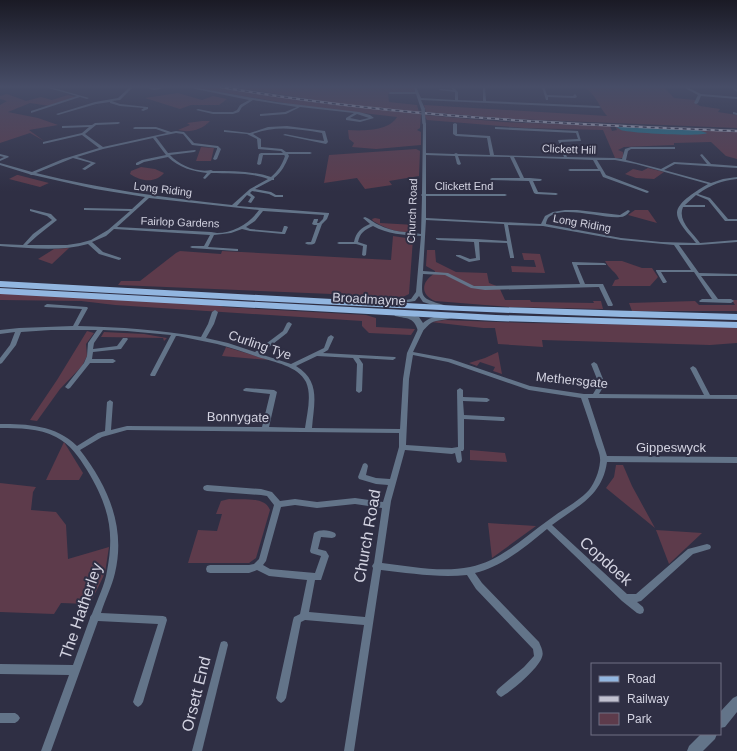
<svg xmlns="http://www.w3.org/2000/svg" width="737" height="751" font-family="Arial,sans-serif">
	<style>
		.green { fill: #5d3b4b }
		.water { fill: #22778e }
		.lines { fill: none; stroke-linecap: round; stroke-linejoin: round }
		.minor { fill: #637489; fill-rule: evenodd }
		.tertiary { fill: #637489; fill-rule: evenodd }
		.primary { fill: #92b6e0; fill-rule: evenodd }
		.rail-casing { stroke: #c1c1d0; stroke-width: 2.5 }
		.rail { stroke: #2f2f44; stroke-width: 1.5; stroke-dasharray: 4; stroke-linecap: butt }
		.minor-bridge { stroke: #637489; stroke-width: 3.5 }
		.labels { text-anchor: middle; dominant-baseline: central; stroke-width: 4; stroke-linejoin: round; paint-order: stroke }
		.far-street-label { font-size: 11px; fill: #d3d3e1; stroke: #2f2f44 }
		.street-label { font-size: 13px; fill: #d3d3e1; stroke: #2f2f44 }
		.near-street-label { font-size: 16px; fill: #d3d3e1; stroke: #2f2f44 }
	</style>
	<rect width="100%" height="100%" fill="#2f2f44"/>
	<!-- green -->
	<g class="green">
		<path d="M191,87H218L313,102L421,114L420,128L417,130L421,132V145L376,149L352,147L354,143L349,139L348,130C364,131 389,131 397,117L302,106Z"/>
		<polygon points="233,87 413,87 416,94 388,94 389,102 417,105 419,112 340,104"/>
		<path d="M584,87H664L674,98L695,100V103L700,106L720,109L718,112L737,115V128L514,119L426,112L424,105L607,116C599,107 596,94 584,87Z"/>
		<polygon points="178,93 202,100 213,96 227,99 219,105 191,105 180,109 145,98"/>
		<polygon points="7,94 26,101 41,97 52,100 68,95 76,97 50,106 30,103 8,112 38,118 58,125 29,130 44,141 30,133 0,143 0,105 7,101 0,99 0,96"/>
		<polygon points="424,115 504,122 610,126 612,131 617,130 615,126 737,132 737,159 726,156 711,142 674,143 674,145 624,147 618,150 623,152 623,158 615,158 603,130 524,128 427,120"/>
		<path d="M202,121H210C202,130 189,133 178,130L190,125L187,123Z"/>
		<polygon points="201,147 214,148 211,161 196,161"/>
		<polygon points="416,149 420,151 419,176 389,181 392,185 365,189 357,178 324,183 329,155"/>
		<path d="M141,167L155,169L164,173C155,184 140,181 130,174L131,171Z"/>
		<polygon points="648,168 664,172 654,179 636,178 625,174 633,169 642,171"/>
		<polygon points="17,175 18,175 49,183 40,187 9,179"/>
		<polygon points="635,210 648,210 657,223 628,215"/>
		<path d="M375,218L380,219V223L415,225L414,230C402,236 383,227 373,221L372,219Z"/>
		<polygon points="393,236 413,239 409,294 403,297 118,285 121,281 140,281 176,253 180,251 221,254 222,251 391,260"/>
		<polygon points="69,248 52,264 38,259 54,249"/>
		<path d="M427,250H435L436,262L456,272L487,273L489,283L499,287L505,300H530L531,302L594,303L593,301H601L603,309L510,307L435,301C419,294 422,281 435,273V271L426,266Z"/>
		<polygon points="522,253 540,254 545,273 512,272 511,266 536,267 534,260 524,260"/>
		<path d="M605,261H622L642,268H652L658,277L650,286H612L615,280L619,279C616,272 609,269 605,261Z"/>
		<polygon points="0,293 212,304 224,307 366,315 376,318 376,327 415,329 411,335 369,333 362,326 362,321 115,305 81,301 0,300"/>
		<polygon points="732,300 737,300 737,311 632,311 629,303 695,301 699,305 735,305"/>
		<polygon points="445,320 526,323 737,326 737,343 710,345 542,340 543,347 498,344 495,328 483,328 431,322"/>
		<polygon points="87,331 94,333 86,344 87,356 82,366 60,389 37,421 30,420 57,380"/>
		<polygon points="104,332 144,334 167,338 164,341 163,338 101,337"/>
		<polygon points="226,347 269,360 222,356"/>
		<polygon points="498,352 502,374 493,371 495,367 480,362 477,366 469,363 485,358"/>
		<polygon points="64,442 83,473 79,480 46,480"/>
		<polygon points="470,450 505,453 507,462 470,460"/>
		<polygon points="616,465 623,465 632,486 655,528 606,488 614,477"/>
		<polygon points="0,483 36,487 33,492 31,510 56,512 66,525 68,559 109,547 105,573 90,604 61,603 54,614 0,612"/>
		<path d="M229,499C242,500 265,496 270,510L256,558L249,563H188L198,530L217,531L222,514H216L221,501Z"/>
		<polygon points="488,523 536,526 492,558"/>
		<polygon points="656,530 702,533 669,564"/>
	</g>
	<!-- water -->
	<path class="water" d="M615,126L698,130L707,133C702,137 628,133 621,130C619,129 617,127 615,126Z"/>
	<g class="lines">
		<!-- minor -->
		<g class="minor">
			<polygon points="45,87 50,87 89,98 87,99 80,97 31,113 31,111 77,96"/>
			<polygon points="130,87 133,87 120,100 112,101 120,104 147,107 148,107 148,109 143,111 141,110 144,108 120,106 110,103 110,102 96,104 58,115 56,114 95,102 118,98"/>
			<polygon points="144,87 154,88 169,87 154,90"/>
			<path d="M186,87H192L276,102L359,112L370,115L374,118L360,122L346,120V118L354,113L300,107L286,114L261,116H260V114L285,112L297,107L253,100L242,107L239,112L233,114H213L196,110L198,109L213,112H233L237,110L240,105L249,100ZM357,114L369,118L360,120L350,118Z"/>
			<polygon points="414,87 416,87 421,98 455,100 455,92 439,90 440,89 453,90 450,87 453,87 458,92 458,100 483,101 483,87 485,87 486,101 599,106 601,107 599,108 421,100 425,109 423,110 421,109 416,94 390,94 389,93 390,92 415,92"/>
			<polygon points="542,87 544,87 547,95 573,96 575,94 576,95 577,97 575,98 548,97 548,100 546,100"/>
			<polygon points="683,87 687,87 701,94 737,97 737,99 701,96 698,103 696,104 694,103 698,95"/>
			<polygon points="731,87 734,87 737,90 737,92"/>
			<polygon points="734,112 737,113 737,115 733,114 733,112"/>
			<path d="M119,122L120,123L118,124L96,125L85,134L103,147L167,133L156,129H134L133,128L135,127H156L171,132L176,131L184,132L194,143L218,146L221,149L217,159L215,160L213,159L217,149V148L192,145L183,134L176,133L156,137L168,153L195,150L196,151L194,152L170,155C179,165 197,173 211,170L213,171C232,171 252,171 271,177C278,171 282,165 285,156L284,155H263L261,164L259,165L257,164L259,154L261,153H283L281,151L258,149L257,139L247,134L225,132H224V130L250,133L268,127L287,126L325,131L328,142L326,144L283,135L285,134L310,139L324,141L322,133C299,129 275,125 253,134L261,139V147L282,149L286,152H310L312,153L310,154H288L289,156C285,165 282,172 274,178V180H272L255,189L271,192L276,195H283V197H275L269,194L252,191L250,193L255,197L251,203L248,202L251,197L247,195L237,206L329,213V214L327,219L322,224L315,243C313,245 307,245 305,243L307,242H311L317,225H314L312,224L314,219H318V220L317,223H319L323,219L324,215L263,211L255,221L246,227L250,229L282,232L284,226H286L288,227L285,234H283L250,231L242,229L231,233L214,235L208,247L238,249V251H236L192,248L190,247L192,246H204L210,235L114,229L106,236L92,242L103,252L121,258V259L119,260L99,254L88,244C60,252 29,248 0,246V244L23,245L33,234L52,220L47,216L30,211V209L51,214L57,220L37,236L27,245H67L80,243L91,240L108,230L130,211L85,210H84V208L132,209L145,197L95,189L33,175H31L29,174L0,165V163L32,172L63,159L99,148L82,135L43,144V142L82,133L89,127L63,128H62V126L92,125L95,123ZM153,138L166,155L142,160L136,163V165H138L144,162L168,157C179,168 193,171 207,173L203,178L205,179L211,173C230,174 250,172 268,179L250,189L232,205C166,198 101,189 36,173L73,158L91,163L82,169L85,170L96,163L77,157L103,149ZM149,198L259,210C250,223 233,233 217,233C215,233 213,232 211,232L117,227Z"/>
			<path d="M423,122L426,123V153L454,154L456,153L458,154L490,155L487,138L456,136L453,134V124L455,123L457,124V134H458L490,136L494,155L564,157L558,140L578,139L576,133L495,129V127H496L578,131L581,141L561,142L567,157L615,158L622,159L625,149L631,147H675V149H631L628,151L626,160L661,169L674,162L707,164L700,155L702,154L711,164L737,166V168L675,164L664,170L711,183L723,179L737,177V179C721,181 712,184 698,194L710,198L728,219H737V221H725L708,200L696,195L685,205H705V207H683C677,221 693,233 700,243L737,240V242L699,245H679L699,273L737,274V276H701L718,299H731L734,301L731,303L700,302L699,301L702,299H712L694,272H661L667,282L665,283H663L656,271V270H691L674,245L621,240L543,226L508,225L514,257V258H510V257L507,243L479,242L480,259V260L469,262L456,256V255H460L470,259L476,258L474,242L438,240L436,239V238L476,239L507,241L504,224L426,220L423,271L448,273L474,286H485L580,284L572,263V262L604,263L606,264V265H577L585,284H603L613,305L612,306H608L599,287L485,290L471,288L445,275L423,274C421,298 420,298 444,305L445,306L444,307L442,308L423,302L419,296L415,301L396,304L395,303L396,302L411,299L416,292L421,236C404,235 387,234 373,226C364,230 360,233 358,242L367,245L366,255L364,256L362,255L363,246L356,244H339L337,243L339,242H354C356,232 361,228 370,224L363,218L365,217C370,219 374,223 379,225C392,232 407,232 421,234L422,196L421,195L422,194ZM426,155L455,156L457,164L459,165L461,164L458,156L510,157L520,178H492L490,179L491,180L529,181L534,193L536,194L556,195L558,194L556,193L538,192L533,181H540L542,180L541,179L530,178H524L514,157L593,160L598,169H570L568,170L570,171H600L603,177L647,193L649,192L648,191L606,175L597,160H615L636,164L708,184C698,190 677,202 677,213C677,223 690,235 696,243L661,242L621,238L546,224C546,222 547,220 548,218C560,204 603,219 620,217C624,217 627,215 630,211L628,210L620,215L577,210H565L553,212L545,216L541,224L426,218V196H505L507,195L505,194H426Z"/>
			<polygon points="0,154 8,156 9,157 0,161 0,159 4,157 0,156"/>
			<path d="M47,304L87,307L88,308L78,326C120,327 160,330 201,337L208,324L212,312L215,310L218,312L214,324L206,338L228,343L255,352L283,331L287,323L289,322L292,324L287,333L260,354L291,364L324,348L328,337L331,335L334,337L328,350L323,353L395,357L396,358L393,360L359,358L363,364L362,391L359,393L356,391L357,364L353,358L317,356L296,366C321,381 314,403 312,428L400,429L403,379L407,353L418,329L421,327L424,329L413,352L451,359L530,386L584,394H593L599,384L591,364L594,362L597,364L605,384L599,394L704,395L690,368L693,366L696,368L710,395H737V399L588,398L607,456L737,457V463L607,462C602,497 577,506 552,525L627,594H636L688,549L707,544L710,545L711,547L710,549L693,554L641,601L637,602L643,607L644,610L643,613L640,614L637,613L622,601L547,529C525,547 503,566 475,573L482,583L539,642C541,647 544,652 542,657C539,668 511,692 501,697L498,695L496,692L498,689L524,667L534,656L533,649L476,589L467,575C438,578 409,573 381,570L354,751H344L364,625L305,620L301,622L286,698L284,701L281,703L278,701L276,698L293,620L294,617L300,614L307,580L269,576L257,570L249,573H210L207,572L206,569L207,566L210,565H249L254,564L259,559L274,505L267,496L261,495L207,491L204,490L203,488L204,486L207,485L261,489L272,492L280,501L295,499L317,502L355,498L383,502L388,485L376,484L359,479L358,477L363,464L365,463L367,464L368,466L366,475L376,478L390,479L399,447V433L127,430L102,437L80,450C108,486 126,527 115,573C112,586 105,600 101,613L163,616L166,617L167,620L143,702L141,705L138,707L135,705L133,702L158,624L98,621L51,751H41L69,675L0,674V664L73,665L90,618V617L92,614C97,601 105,584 107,571C115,530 108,505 87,470C79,457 70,444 56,437C39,428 19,428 0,428V424C27,424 56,425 77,446L98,433L105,431L107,402L110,400L113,402L111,430L127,426L262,427L270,394L244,391L243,390L244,389L246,388L274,390L277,392L269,427L305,428C307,413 312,396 306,382C298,366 274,362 258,357C245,352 231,348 217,344C204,341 191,339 178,336H176L155,376H151L150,375L171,335L127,331L103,330L94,343L93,349L117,346L123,338H127L128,339L121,349L93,352L92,359H113L116,361L113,363H90L70,388L68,389L65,387L84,363L87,356L88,343L97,330H51L21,332L16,345L2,363L0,364V358L10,345L15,332L0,334V330L19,328L73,326L82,309L45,307L44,306ZM413,355L448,362L529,390L581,398C586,412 591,427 595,441C597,448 601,455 600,462C599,472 595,482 589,490C578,502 563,509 550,519C524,537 501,561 470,567C441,573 410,566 382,563L391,501L405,450L452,454L455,453L457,462L459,463L461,462L462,460L461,451H463L464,449V419L502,421H504L505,419L504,417H502L464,415L463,401L487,402L490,400L487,398L463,397V390L460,388L457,390L458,447L452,448L406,445L409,379ZM355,504L382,508L374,563L372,566L373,568L365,617L309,612L315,580H321L329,556L326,551L318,549L321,537L332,538L335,537L336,535L335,533C328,530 321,529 314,533L310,551L311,553L321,556L315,573L270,569L263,565L266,561L281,507L295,505L317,508Z"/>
			<polygon points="224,641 227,642 228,645 202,751 192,751 220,645 221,642"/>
			<polygon points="0,713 15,713 18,715 20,718 18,721 15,723 0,723"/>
		</g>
		<!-- tertiary -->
		<g class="tertiary">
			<path d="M395,312H398L419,317L423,323C429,317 446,312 453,317C447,321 437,319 431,323C426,326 425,332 418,331C414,317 408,319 395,316L394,314Z"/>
			<polygon points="737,696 737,712 725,727 720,728 720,712 733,698"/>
			<polygon points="701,734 717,734 715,739 703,751 687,751 689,746"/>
		</g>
		<!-- primary -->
		<g class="primary">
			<path d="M0,281L461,306L737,314V320C491,315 246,300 0,287Z"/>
			<polygon points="0,288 496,315 737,322 737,328 496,321 0,294"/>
		</g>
		<!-- rail casing -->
		<g class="rail-casing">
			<path id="rail" d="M221,87C393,117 563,124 737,131"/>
		</g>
		<!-- rail -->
		<use href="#rail" class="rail"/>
		<!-- minor-bridge -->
		<polyline class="minor-bridge" points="423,109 424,123"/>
	</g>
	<!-- sky -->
	<linearGradient id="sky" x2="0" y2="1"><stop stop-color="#1a1a25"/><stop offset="0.45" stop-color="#474d67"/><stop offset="1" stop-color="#474d67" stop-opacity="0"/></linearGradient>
	<rect width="737" height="192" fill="url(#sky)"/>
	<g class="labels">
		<!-- far-street labels -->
		<g class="far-street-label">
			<text transform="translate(569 149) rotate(2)">Clickett Hill</text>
			<text x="464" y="186">Clickett End</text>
			<text transform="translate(163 189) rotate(7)">Long Riding</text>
			<text transform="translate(412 211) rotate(-88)">Church Road</text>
			<text transform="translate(180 222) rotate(2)">Fairlop Gardens</text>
			<text transform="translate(582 223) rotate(10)">Long Riding</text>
		</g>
		<!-- street labels -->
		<g class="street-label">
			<text transform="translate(369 299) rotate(3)">Broadmayne</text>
			<text transform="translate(260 345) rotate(19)">Curling Tye</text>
			<text transform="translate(572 380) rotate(6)">Methersgate</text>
			<text transform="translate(238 417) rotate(1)">Bonnygate</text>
			<text x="671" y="447">Gippeswyck</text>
		</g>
		<!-- near-street labels -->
		<g class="near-street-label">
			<text transform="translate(367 536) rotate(-80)">Church Road</text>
			<text transform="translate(606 561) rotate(42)">Copdoek</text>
			<text transform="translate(81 611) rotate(-71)">The Hatherley</text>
			<text transform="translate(196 694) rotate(-76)">Orsett End</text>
		</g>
	</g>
	<!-- legend -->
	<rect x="591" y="663" width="130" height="72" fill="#2f2f44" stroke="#717183"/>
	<rect x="599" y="676" width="20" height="6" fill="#92b6e0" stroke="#717183"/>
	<text x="627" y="683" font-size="12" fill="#d3d3e1">Road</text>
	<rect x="599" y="696" width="20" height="6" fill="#c1c1d0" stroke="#717183"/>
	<text x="627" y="703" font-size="12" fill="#d3d3e1">Railway</text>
	<rect x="599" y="713" width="20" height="12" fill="#5d3b4b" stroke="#717183"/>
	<text x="627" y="723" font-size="12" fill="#d3d3e1">Park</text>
</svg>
